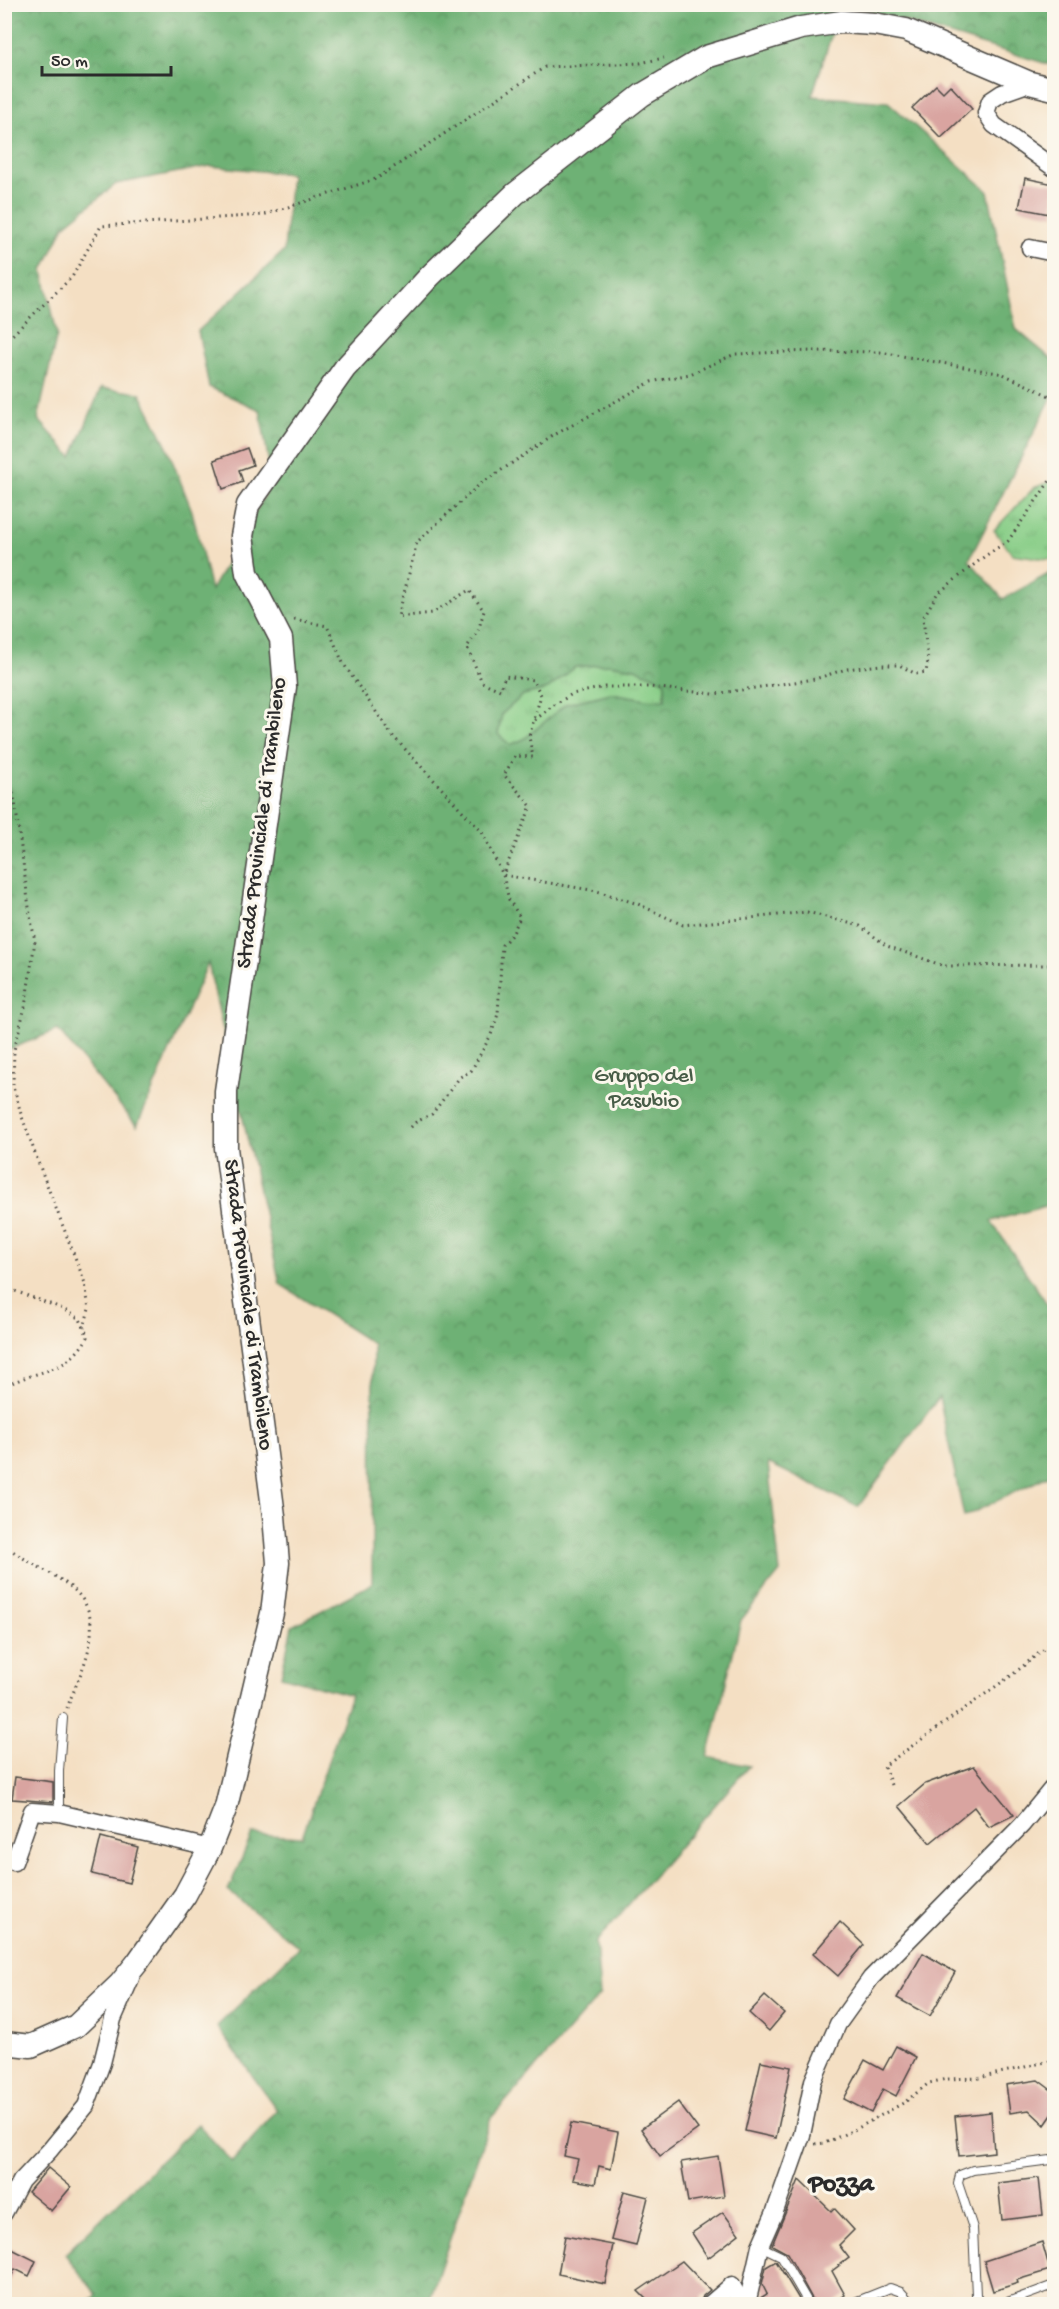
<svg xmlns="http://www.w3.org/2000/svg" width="1059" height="2309" font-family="'Gochi Hand',sans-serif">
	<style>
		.grass { fill: url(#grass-tufts); stroke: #5a7c5a; stroke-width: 1.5 }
		.forest { fill: url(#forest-crowns); stroke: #4c6e50; stroke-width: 1.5; fill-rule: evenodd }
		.building { fill: #d9a4a0 }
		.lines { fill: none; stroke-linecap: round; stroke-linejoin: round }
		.lane-casing { stroke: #494642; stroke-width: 10 }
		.street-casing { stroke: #494642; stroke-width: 19 }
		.secondary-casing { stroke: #494642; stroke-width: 25 }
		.path { stroke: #494642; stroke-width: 3; stroke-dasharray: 1.5 4.5; stroke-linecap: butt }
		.lane { stroke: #fff; stroke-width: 8 }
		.street { stroke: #fff; stroke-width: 16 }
		.secondary { stroke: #fff; stroke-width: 22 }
		.labels { text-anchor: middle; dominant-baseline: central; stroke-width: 6; stroke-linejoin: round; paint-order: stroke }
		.street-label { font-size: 22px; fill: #2b2b2b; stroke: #fbf7ec }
		.park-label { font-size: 22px; fill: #475c47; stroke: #fbf7ec }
		.quarter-label { font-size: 26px; font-weight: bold; fill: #2b2b2b; stroke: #fbf7ec }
	</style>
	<defs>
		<pattern id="grass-tufts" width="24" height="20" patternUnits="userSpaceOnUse" patternTransform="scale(1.5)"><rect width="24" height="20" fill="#89ce88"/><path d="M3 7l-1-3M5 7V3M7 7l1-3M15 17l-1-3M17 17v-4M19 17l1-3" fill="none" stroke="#76b176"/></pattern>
		<pattern id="forest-crowns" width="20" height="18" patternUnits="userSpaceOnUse" patternTransform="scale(1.5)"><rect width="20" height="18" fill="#6eb174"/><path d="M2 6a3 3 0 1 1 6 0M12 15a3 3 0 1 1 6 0" fill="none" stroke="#5b905f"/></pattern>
	</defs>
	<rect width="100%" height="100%" fill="#fbf7ec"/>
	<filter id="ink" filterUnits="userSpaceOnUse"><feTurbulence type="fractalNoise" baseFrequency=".0167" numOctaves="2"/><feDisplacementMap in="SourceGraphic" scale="12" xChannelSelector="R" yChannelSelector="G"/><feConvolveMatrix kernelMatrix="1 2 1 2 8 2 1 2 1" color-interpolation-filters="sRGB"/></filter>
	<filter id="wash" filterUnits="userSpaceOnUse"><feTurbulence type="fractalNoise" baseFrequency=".008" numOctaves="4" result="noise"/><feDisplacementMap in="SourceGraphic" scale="24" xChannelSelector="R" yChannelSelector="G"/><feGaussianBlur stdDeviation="1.35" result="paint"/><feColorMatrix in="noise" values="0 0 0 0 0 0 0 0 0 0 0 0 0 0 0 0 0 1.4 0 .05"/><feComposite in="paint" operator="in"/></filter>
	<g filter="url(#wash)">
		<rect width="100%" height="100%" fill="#f4dfc3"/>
		<!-- grass -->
		<g class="grass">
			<polygon points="1054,480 1054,560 1012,554 994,530 1034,488"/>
			<polygon points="609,664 635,668 663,680 665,684 664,700 651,700 611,693 566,704 524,740 510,745 497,734 502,714 523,695 548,689 575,667"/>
		</g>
		<!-- forest -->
		<g class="forest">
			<path d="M5,5H841L812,96L888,102L988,191L1016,329L1054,361V393L969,560L1003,599L1054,571V1204L991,1221L1054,1314V1473L964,1517L939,1397L858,1507L768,1463L780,1572L741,1620L708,1757L749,1766L596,1942L600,1995L491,2118L428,2304H87L97,2295L65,2254L198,2124L232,2162L277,2110L217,2026L299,1947L228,1891L252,1834L302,1837L351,1695L281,1676L292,1626L372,1584L373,1344L280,1284L208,963L137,1126L58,1030L5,1051ZM210,166L291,174L284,251L198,331L209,387L260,410L272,483L211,590L192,511L165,442L140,393L101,388L72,457L38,419L57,334L43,270L64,226L116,184ZM609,664L635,668L663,680L665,684V699L651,700L611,693L566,704L524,739L510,745L498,734L502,714L523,695L548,689L575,667Z"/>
			<polygon points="850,5 1054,5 1054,66"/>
		</g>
		<g id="blocks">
			<!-- building -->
			<g class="building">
				<polygon points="936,85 943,92 950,85 972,109 941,138 912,108"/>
				<polygon points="1025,178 1054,184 1054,215 1019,208"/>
				<polygon points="247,448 253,465 239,470 243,482 223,489 214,460"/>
				<polygon points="974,1766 1014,1815 989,1827 974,1807 930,1843 899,1806 925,1784"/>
				<polygon points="15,1777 53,1782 53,1802 12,1799"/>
				<polygon points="101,1837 138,1847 129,1883 92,1874"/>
				<polygon points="840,1922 864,1945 838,1976 813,1954"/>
				<polygon points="923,1953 955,1972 930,2016 897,1998"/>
				<polygon points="765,1996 784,2013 769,2031 749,2013"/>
				<polygon points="896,2046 916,2057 896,2096 883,2089 871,2113 844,2099 865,2060 883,2070"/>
				<polygon points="761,2061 791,2067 776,2138 745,2131"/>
				<polygon points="1038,2080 1054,2092 1054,2112 1045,2125 1029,2110 1010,2113 1006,2085"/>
				<polygon points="678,2102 698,2129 660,2156 641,2129"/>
				<polygon points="991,2112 994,2152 959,2156 955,2116"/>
				<polygon points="571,2123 618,2132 611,2169 599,2166 595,2184 573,2180 578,2159 564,2156"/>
				<polygon points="718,2156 724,2196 688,2202 681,2162"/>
				<polygon points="48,2168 71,2187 51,2211 28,2192"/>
				<polygon points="1039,2178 1043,2215 1002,2220 998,2183"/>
				<polygon points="799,2180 831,2211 834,2208 854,2230 839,2245 849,2258 832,2271 845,2295 832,2304 815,2304 787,2253 772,2245"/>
				<polygon points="624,2191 648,2197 636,2246 611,2240"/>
				<polygon points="723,2212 739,2234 708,2258 692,2233"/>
				<polygon points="565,2236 613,2245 605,2284 558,2274"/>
				<polygon points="1042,2242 1050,2270 1017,2280 1018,2283 993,2291 984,2261"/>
				<polygon points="4,2245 36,2261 29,2276 15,2269 4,2291"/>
				<polygon points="682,2261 710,2290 703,2296 700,2304 651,2304 638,2291"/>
				<polygon points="776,2261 802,2304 758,2304 759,2299 767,2294 762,2284 766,2267"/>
			</g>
		</g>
	</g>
	<g filter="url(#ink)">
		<use href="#blocks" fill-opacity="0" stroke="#494642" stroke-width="1.5"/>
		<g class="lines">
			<!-- lane casing -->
			<g class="lane-casing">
				<g id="lane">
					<polyline points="59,1813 59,1771 63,1718"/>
					<polyline points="760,2246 781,2256 809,2304"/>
					<polyline points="850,2304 890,2288 901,2292 912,2304"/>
					<polyline points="980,2304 976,2295 973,2228 958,2183 960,2175 973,2170 1051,2160"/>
					<polyline points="1002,2304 1054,2285"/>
				</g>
			</g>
			<!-- street casing -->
			<g class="street-casing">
				<g id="street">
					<polyline points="1030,83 1002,93 990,101 986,113 994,125 1054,168"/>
					<polyline points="1030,248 1054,253"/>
					<polyline points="14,1862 32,1811 59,1813 210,1848"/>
					<polyline points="4,2213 21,2181 50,2150 86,2106 102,2063 113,2019 131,1978"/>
					<polyline points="710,2304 732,2285 742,2304"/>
					<polyline points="747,2304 760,2246 774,2214 802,2135 813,2081 838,2024 871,1978 1022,1825 1054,1786"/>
				</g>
			</g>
			<!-- secondary casing -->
			<g class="secondary-casing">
				<polyline id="secondary" points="4,2043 31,2046 76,2026 120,1984 137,1963 185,1895 210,1848 226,1807 272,1613 278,1563 274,1516 226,1148 226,1091 285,687 281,639 247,573 242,536 248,505 345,368 430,276 515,194 642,95 706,57 801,28 842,22 874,24 906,30 1030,83 1054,89"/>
			</g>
			<!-- path -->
			<g class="path">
				<polyline points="4,343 72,277 101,226 263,215 376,179 545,67 640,63 664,58"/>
				<polyline points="1054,398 1003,374 880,352 812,351 735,354 690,374 651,382 556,434 479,485 417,542 398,617 433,613 469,590 484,611 478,631 467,647 482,682 500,690 505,676 533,680 541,695 529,737 533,757 515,756 504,775 531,806 503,875 597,891 638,904 683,925 807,912 860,926 887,946 944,966 1054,965"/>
				<polyline points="294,619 327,626 343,663 391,734 482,832 503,875 509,900 520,917 513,933 502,945 498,1014 491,1035 471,1071 460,1077 432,1114 416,1122 409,1129"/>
				<polyline points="535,720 551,707 572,694 605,687 650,687 714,694 815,679 846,669 881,665 899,665 916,674 926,672 928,661 923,618 937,594 985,556 1008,541 1054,475"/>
				<polyline points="4,758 15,802 30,915 35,941 25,1007 14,1050 13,1084 21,1114 40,1167 85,1283 89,1309 84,1328"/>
				<path d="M4,1287L61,1308L80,1319L88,1337C64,1377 40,1367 4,1387"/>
				<path d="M4,1544C22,1560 45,1569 64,1582C114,1615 83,1665 67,1708"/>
				<polyline points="891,1785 884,1766 1012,1675 1054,1641"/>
				<polyline points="815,2144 825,2143 858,2128 905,2102 929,2083 946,2079 979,2078 1054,2060"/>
			</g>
			<!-- lane -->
			<use href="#lane" class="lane"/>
			<!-- street -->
			<use href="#street" class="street"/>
			<!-- secondary -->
			<use href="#secondary" class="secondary"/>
		</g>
	</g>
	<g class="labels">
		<!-- street labels -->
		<g class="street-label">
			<text transform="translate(263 823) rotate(-83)">Strada Provinciale di Trambileno</text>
			<text transform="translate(247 1305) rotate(83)">Strada Provinciale di Trambileno</text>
		</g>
		<!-- park labels -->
		<g class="park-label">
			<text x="644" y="1077">Gruppo del<tspan x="644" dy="25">Pasubio</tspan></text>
		</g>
		<!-- quarter labels -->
		<g class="quarter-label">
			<text x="841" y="2185">Pozza</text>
		</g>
	</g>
	<!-- margin -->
	<rect width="1059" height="2309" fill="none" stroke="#fbf7ec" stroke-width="24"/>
	<!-- scale -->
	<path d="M42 66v9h129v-9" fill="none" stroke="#2b2b2b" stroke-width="3"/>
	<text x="51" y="66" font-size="18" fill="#2b2b2b" stroke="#fbf7ec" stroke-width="4.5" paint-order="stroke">50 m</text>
</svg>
